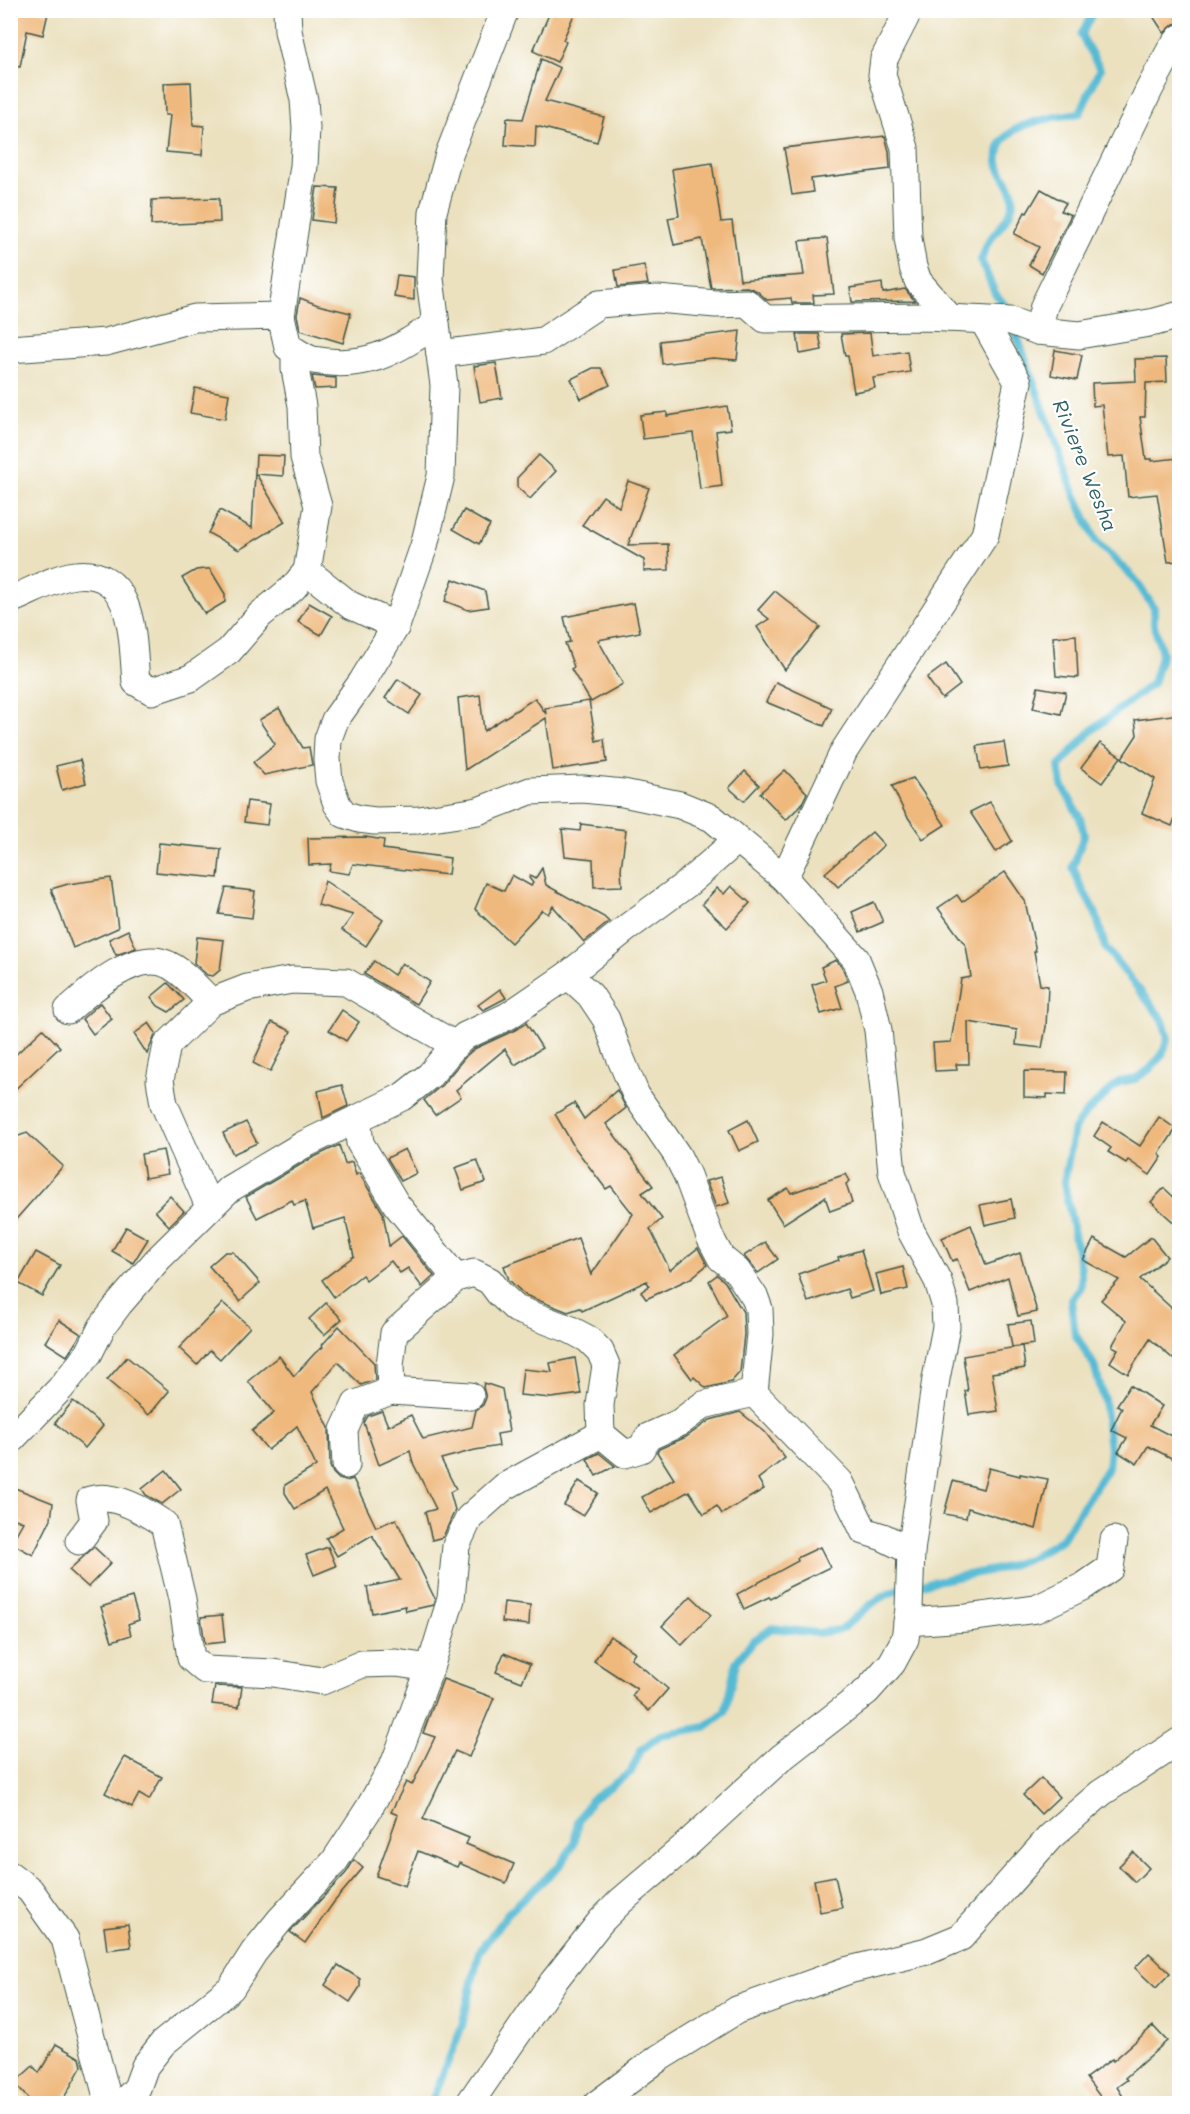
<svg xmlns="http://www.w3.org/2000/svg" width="1190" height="2114" font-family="Mali,sans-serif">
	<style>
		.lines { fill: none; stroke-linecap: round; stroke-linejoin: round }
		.stream { stroke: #55bad4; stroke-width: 8 }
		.building { fill: #efb87b }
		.minor-casing { stroke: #3e5649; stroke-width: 29 }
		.minor { stroke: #fff; stroke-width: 27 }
		.labels { text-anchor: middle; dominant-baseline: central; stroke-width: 4.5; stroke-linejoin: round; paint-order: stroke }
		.water-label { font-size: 20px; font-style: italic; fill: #2f6264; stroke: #fff }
	</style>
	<rect width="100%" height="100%" fill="#fff"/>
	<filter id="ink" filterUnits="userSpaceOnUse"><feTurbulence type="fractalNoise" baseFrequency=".0167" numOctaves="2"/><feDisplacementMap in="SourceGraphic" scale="12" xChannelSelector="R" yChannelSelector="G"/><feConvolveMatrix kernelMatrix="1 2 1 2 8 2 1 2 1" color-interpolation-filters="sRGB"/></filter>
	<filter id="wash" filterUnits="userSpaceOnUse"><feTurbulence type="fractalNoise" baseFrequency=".008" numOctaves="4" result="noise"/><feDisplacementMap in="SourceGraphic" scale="24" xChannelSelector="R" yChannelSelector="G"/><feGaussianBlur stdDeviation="1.35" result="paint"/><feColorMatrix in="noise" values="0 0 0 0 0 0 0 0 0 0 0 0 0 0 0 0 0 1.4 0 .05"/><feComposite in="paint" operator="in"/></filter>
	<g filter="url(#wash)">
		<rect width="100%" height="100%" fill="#ebe1bf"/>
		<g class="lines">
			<!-- stream -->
			<g class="stream">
				<path d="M1009,314L1006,307L995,293L981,260C984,255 985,248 988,243C996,229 1012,218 1013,200C1014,187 1002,177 999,166C988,123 1052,118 1080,113L1100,69L1081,35L1094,10"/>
				<polyline points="915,1585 998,1569 1031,1558 1062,1539 1108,1467 1110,1449 1104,1399 1094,1365 1075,1334 1071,1300 1081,1287 1081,1270 1064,1182 1074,1129 1084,1115 1119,1082 1135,1079 1150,1069 1162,1055 1168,1038 1163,1020 1105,947 1096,914 1079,883 1073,867 1084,835 1080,818 1062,785 1059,766 1092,730 1153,683 1162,653 1154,625 1154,608 1134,578 1096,541 1073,490 1014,328"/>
				<polyline points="431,2104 462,2026 479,1952 508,1913 561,1864 574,1844 578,1821 591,1800 631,1772 641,1750 660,1735 705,1727 725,1712 736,1662 753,1641 772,1628 817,1633 840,1630 878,1599 903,1587"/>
			</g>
		</g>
		<g id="blocks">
			<!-- building -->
			<g class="building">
				<polygon points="10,10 35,10 48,13 43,35 27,31 20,67 10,66"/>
				<polygon points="551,10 576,10 563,40 566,42 557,62 533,51"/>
				<polygon points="1149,10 1173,10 1179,23 1174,24 1164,33"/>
				<polygon points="541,59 560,68 545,101 604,117 597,142 536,126 535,147 505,145 507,118 523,119"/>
				<polygon points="191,82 193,125 204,126 202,155 166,152 170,115 165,115 164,83"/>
				<polygon points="885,136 889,151 890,169 811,179 813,192 792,195 784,148"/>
				<polygon points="712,163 721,222 732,221 740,280 804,275 799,241 827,238 834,294 813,295 814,303 792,303 791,298 767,300 757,291 747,287 711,288 702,239 674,245 668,218 679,216 672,169"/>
				<polygon points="317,187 338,188 334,223 312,220"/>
				<polygon points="1041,189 1066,203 1061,211 1071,215 1042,273 1029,265 1039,247 1014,234 1025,212 1027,213"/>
				<polygon points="219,198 220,222 151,225 152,200"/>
				<polygon points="644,265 648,284 618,287 615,270"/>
				<polygon points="397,275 414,277 414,300 394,297"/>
				<polygon points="882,283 883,293 905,289 915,301 852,302 850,288"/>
				<polygon points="300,298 318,305 351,313 343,343 300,330 297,315"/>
				<polygon points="740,331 737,360 713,358 662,364 660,341"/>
				<polygon points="870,333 873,356 907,351 910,372 873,378 875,388 854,392 848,356 845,356 841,334"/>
				<polygon points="797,334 819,334 822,350 800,354"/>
				<polygon points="1055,350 1082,355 1077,380 1051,375"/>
				<polygon points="1166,358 1167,382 1146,383 1145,417 1140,417 1146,459 1152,459 1152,461 1178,458 1179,561 1168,562 1157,494 1128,497 1124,456 1108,457 1102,405 1093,406 1092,383 1136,381 1135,359"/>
				<polygon points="496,363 502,398 480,402 474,366"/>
				<polygon points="593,368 601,368 610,385 581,399 571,379"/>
				<polygon points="312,376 336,378 336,388 315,389"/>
				<polygon points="195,388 229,394 225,419 190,413"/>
				<polygon points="727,406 731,429 716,431 722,486 700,489 693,433 643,439 640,415 667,412 667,416"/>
				<polygon points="256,455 284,456 283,476 256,474 285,522 239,550 208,533 220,510 252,528"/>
				<polygon points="539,455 556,471 530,499 517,487 517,478"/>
				<polygon points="628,481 649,488 628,545 668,544 669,570 644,571 644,560 582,525 603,496 619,507"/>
				<polygon points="464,510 490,525 479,544 453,529"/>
				<polygon points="205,569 210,569 225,594 225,602 205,614 182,578 196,570"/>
				<polygon points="453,579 485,591 488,607 468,610 445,601"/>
				<polygon points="775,591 820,627 785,670 757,627 769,619 758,610"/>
				<polygon points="309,603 332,616 321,635 298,622"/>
				<polygon points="634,603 640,632 598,640 623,684 591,702 571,669 574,667 565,643 570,642 564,617"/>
				<polygon points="1076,635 1078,678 1056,676 1053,637"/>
				<polygon points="946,664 960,685 942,699 927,678"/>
				<polygon points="398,679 422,695 409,714 385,698"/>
				<polygon points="776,682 832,708 824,726 766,702"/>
				<polygon points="1038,687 1066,692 1061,714 1033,708"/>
				<polygon points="480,695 484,731 535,698 546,714 545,708 589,701 596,741 604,739 607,762 553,770 546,718 465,770 458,698"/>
				<polygon points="279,708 303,748 309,747 312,765 264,775 253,762 275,744 259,720"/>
				<polygon points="1179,714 1179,807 1172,826 1142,813 1155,779 1122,758 1137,735 1135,720"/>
				<polygon points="1004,742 1008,766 981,770 977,746"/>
				<polygon points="1100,743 1121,757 1102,783 1081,768"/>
				<polygon points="80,760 86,783 62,790 56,766"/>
				<polygon points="785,770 807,793 801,805 786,820 760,793"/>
				<polygon points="745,771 759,785 744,801 729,788"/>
				<polygon points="913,778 945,825 923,839 905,813 892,786"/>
				<polygon points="247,801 270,804 267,825 244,822"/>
				<polygon points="990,802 1012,841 996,852 970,812"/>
				<polygon points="581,824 626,830 621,869 622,886 594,887 593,859 565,856 562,829 580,831"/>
				<polygon points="872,832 884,845 838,887 825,873"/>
				<polygon points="366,837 384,840 383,849 450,858 448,875 353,864 349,874 329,871 331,864 309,865 308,838"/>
				<polygon points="159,843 221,849 218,878 156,872"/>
				<polygon points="542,868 546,885 604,917 609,922 584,942 553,906 548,914 542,910 511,943 475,909 486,883 504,891 512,875 531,886 533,883 529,878 530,876 535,879"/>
				<polygon points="1005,872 1025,901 1036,951 1034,951 1040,985 1048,986 1046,1027 1042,1048 1016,1045 1017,1030 968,1022 969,1064 956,1064 957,1070 935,1071 933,1043 951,1042 961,979 971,977 966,946 938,908 957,895 962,902"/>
				<polygon points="111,878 118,928 73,948 51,889 68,884"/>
				<polygon points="325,881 383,920 366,946 342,930 353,915 318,905"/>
				<polygon points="731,886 750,903 727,928 702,904 717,888 724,894"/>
				<polygon points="226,888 255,891 252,918 219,914"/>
				<polygon points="874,902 883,922 860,932 852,912"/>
				<polygon points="128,930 136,948 116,955 109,939"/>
				<polygon points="197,937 224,940 220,970 213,976 207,975 194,963"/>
				<polygon points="836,960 842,967 848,981 835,986 842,1008 821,1014 812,985 826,980 821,967"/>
				<polygon points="374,961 394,975 402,963 430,982 416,1004 364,974"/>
				<polygon points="168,983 184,1000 169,1012 158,1006 151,997"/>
				<polygon points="500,989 506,998 483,1010 478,1005"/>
				<polygon points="100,1003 112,1019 93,1034 82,1019"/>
				<polygon points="342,1010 359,1022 346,1041 329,1030"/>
				<polygon points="272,1022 291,1031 270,1072 253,1063"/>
				<polygon points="149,1023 156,1033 147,1054 134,1034"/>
				<polygon points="526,1023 542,1048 515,1065 505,1049 456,1090 461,1097 435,1115 424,1100 442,1085 466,1056 474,1049 515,1030"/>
				<polygon points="43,1029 60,1047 10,1094 10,1060"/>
				<polygon points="1024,1071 1067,1072 1066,1095 1047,1094 1047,1098 1024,1097"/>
				<polygon points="342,1085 348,1106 323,1118 318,1091"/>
				<polygon points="617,1090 626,1108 606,1124 653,1186 642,1193 662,1219 650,1229 670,1270 698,1248 707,1265 691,1278 646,1299 641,1292 649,1286 647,1281 582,1311 580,1308 568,1312 525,1295 509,1280 504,1266 578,1238 591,1275 633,1214 611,1186 606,1189 575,1148 555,1114 574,1103 584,1119"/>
				<polygon points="1159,1117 1176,1129 1159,1154 1162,1157 1150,1175 1128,1160 1126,1163 1108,1152 1111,1148 1094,1136 1103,1122 1140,1146"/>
				<polygon points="748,1120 758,1142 739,1151 729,1130"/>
				<polygon points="246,1122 257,1143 233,1154 223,1133"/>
				<polygon points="27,1133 63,1166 10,1226 10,1139"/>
				<polygon points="339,1145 345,1164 352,1162 356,1175 359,1173 383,1213 389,1246 402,1236 434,1276 422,1287 408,1268 400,1273 391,1261 366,1280 362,1275 334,1297 322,1280 354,1256 345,1218 313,1228 305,1201 294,1205 292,1200 257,1218 246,1197 310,1159"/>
				<polygon points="405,1149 417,1173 401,1181 387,1158"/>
				<polygon points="163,1150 168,1174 145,1178 141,1154"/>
				<polygon points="477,1160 486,1182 463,1190 455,1168"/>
				<polygon points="846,1174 850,1181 846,1184 852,1203 830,1211 825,1197 783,1224 768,1200 788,1188 791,1193"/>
				<polygon points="721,1177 729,1203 716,1207 706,1181"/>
				<polygon points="1164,1188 1179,1202 1179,1227 1151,1202"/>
				<polygon points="170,1196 184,1211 169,1226 155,1211"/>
				<polygon points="1011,1199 1015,1218 985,1225 980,1205"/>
				<polygon points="971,1225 986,1265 1020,1253 1037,1312 1018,1316 1008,1277 970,1292 957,1259 952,1261 942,1238"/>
				<polygon points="126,1227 148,1239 133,1263 112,1251"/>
				<polygon points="1151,1237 1167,1257 1140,1279 1179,1315 1179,1364 1150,1339 1128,1374 1110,1362 1118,1349 1112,1346 1126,1321 1101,1300 1119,1280 1083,1260 1094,1239 1126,1257"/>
				<polygon points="765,1242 778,1259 758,1273 744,1256"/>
				<polygon points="861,1250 873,1291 850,1298 847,1289 808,1302 798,1274 839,1260 838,1257"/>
				<polygon points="36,1252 60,1265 42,1296 18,1283"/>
				<polygon points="225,1252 233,1252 260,1283 240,1301 209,1266"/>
				<polygon points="903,1267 908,1289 881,1295 876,1274"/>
				<polygon points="717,1275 725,1282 743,1312 744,1334 740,1372 731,1382 706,1388 694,1377 692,1379 674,1355 727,1316 709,1281"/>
				<polygon points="223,1303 250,1327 220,1359 210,1350 197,1365 179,1348"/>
				<polygon points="326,1303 342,1319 324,1335 309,1319"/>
				<polygon points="59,1320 81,1334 67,1356 45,1342"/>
				<polygon points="1031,1321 1034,1344 1012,1347 1008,1324"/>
				<polygon points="339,1326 374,1363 375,1380 361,1385 338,1362 312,1392 329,1428 330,1466 333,1473 339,1479 346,1481 353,1479 376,1527 396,1519 435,1599 433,1605 406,1611 405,1606 372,1613 367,1587 400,1580 372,1535 337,1556 326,1538 343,1528 325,1490 295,1509 285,1493 285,1485 316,1466 297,1426 268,1450 252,1431 274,1413 248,1381 279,1356 294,1376 315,1353 323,1347 322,1345"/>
				<polygon points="1022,1346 1025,1368 992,1373 998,1411 969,1415 965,1391 968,1391 963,1356"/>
				<polygon points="127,1357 169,1391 149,1415 107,1380"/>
				<polygon points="575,1358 581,1394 551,1398 520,1395 523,1369 552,1372 550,1363"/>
				<polygon points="484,1383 502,1389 509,1432 497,1434 499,1446 475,1450 441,1459 456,1489 450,1492 455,1510 443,1537 432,1540 425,1512 436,1509 413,1463 410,1451 379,1465 364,1423 368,1416 382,1411 388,1426 411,1415 423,1439 472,1427 476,1410 483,1405 486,1398 483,1387"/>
				<polygon points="1130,1385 1162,1406 1150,1425 1179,1440 1179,1462 1148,1446 1137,1464 1118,1452 1127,1438 1111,1430 1122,1408 1117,1405"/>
				<polygon points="73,1401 103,1426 85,1448 55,1423"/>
				<polygon points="740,1412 765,1432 785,1458 758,1479 764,1489 722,1514 717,1506 704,1514 689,1491 651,1513 642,1497 674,1479 657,1452 659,1449 686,1437 710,1420"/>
				<polygon points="599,1453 615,1466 596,1476 587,1459"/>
				<polygon points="989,1468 1020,1476 1020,1474 1048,1479 1036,1529 968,1508 966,1518 944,1514 953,1481 983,1489"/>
				<polygon points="166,1470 181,1489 162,1504 146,1495 142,1489"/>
				<polygon points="579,1481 598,1493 583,1516 564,1505"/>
				<polygon points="10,1486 53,1503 51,1519 33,1555 11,1543 23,1522 10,1517"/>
				<polygon points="94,1547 111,1563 88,1587 69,1570"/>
				<polygon points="328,1547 336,1566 314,1575 306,1555"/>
				<polygon points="820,1547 830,1567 789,1587 771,1599 769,1597 744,1609 737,1594 798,1561 797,1558"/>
				<polygon points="691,1596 711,1615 682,1645 662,1626"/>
				<polygon points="132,1597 139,1620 128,1624 131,1635 112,1641 101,1607"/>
				<polygon points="504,1602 530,1605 529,1625 502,1622"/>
				<polygon points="222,1615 225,1642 205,1644 201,1617"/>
				<polygon points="610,1636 635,1652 631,1658 668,1689 649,1711 632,1696 637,1689 594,1661"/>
				<polygon points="504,1653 530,1664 522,1682 496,1672"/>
				<polygon points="443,1679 494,1698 469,1757 455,1751 423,1819 469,1838 466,1844 514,1864 506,1883 459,1863 457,1867 418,1851 405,1886 376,1876 398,1815 391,1812 406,1782 412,1785 435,1737 423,1733"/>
				<polygon points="215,1686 242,1687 239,1707 212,1704"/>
				<polygon points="125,1757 162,1777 149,1800 139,1794 132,1807 105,1793"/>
				<polygon points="1041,1778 1059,1797 1041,1814 1023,1795"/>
				<polygon points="1133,1852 1149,1868 1135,1882 1119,1866"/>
				<polygon points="354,1860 363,1868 334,1902 305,1943 290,1932 346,1873"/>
				<polygon points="835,1876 842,1908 820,1912 814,1880"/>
				<polygon points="128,1924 131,1947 107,1950 104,1927"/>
				<polygon points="1149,1953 1170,1973 1156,1988 1135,1968"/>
				<polygon points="338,1965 360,1979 360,1987 350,2002 325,1985"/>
				<polygon points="1153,2026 1167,2041 1125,2078 1127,2080 1117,2087 1127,2103 1105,2103 1086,2078 1112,2059 1113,2061"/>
				<polygon points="56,2044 80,2058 82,2066 61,2103 32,2103 14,2083 33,2066 39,2073"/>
			</g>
		</g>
	</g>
	<g filter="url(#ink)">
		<use href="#blocks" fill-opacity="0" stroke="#3e5649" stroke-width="1.5"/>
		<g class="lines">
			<!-- minor casing -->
			<g class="minor-casing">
				<g id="minor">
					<polyline points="909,10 884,59 882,75 905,148 908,238 913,267 918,281 950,318"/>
					<polyline points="1180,38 1171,49 1150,88 1044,306 1038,331 1079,335 1155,322 1180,315"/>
					<polyline points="281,316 304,166 306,128 304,100 288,31 287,10"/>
					<path d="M10,349L106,342L195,318L281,316L288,347C296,351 305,358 313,360C366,370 394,352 436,324"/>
					<polyline points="440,354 543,341 599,304 657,299 716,304 747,303 765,319 925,317 1011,321 1038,331"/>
					<polyline points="307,571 350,605 396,626"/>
					<path d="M10,600C31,592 53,578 75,575C136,568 132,641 136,682L152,691L191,678L229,651L260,615L293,588L307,571L318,506L304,457L302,406L295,369V351"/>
					<polyline points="784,878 844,751 985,535 1018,382 983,320"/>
					<path d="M68,1010C91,989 137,948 169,965C185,973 198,989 211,1002"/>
					<polyline points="357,1119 360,1143 396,1204 456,1278 474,1273 490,1281 499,1293 516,1309 569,1329 588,1339 600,1351 606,1365 600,1405 601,1434"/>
					<polyline points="209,1206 164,1104 160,1080 167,1045 211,1002 247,988 292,980 346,982 455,1045"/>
					<polyline points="391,1391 470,1396"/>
					<polyline points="754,1393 840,1482 864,1531 883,1537 911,1551"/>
					<polyline points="10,1441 60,1389 89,1353 102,1327 119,1304 158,1259 229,1189 303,1145 402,1097 430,1075 455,1045 465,1036 508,1016 568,975 628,927 688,883 737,840"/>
					<polyline points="346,1465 344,1430 356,1404 391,1391 390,1365 394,1333 456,1278"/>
					<path d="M79,1541L94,1521L90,1500C113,1492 145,1511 164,1524L182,1599L191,1658L205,1670L273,1673L322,1681L362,1664L396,1663L430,1668"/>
					<polyline points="907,1622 967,1618 1036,1609 1084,1586 1110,1568 1114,1540"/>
					<polyline points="10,1875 30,1890 65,1939 109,2104"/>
					<polyline points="122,2104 137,2088 145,2066 163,2043 231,1988 254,1952 280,1920 334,1862 368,1810 395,1762 430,1668 451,1599 456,1546 469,1518 504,1487 601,1434 625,1454 641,1449 648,1437 679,1423 703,1405 754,1393 760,1334 759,1309 755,1298 737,1271 721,1258 710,1237 687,1175 677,1155 636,1095 618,1052 606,1019 590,995 568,975"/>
					<polyline points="469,2104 553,1982 601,1921 621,1901 683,1848 781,1758 867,1691 892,1663 905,1639 909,1608 911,1551 936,1379 946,1327 945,1304 938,1281 911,1231 892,1172 878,1030 869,991 856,959 784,878 712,818 680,805 623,793 583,789 530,791 478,811 419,820 375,821 359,819 344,814 337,804 329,781 327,759 328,739 335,720 362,682 396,626 424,546 441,476 444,385 430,279 433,212 449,154 505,10"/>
					<polyline points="597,2104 659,2058 737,2010 849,1970 927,1951 961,1937 1050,1837 1101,1793 1180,1741"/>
				</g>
			</g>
			<!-- minor -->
			<use href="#minor" class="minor"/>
		</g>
	</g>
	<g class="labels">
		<!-- water labels -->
		<g class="water-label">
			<text transform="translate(1086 465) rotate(68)">Riviere Wesha</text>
		</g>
	</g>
	<!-- margin -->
	<rect width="1190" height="2114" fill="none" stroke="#fff" stroke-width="36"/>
</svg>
